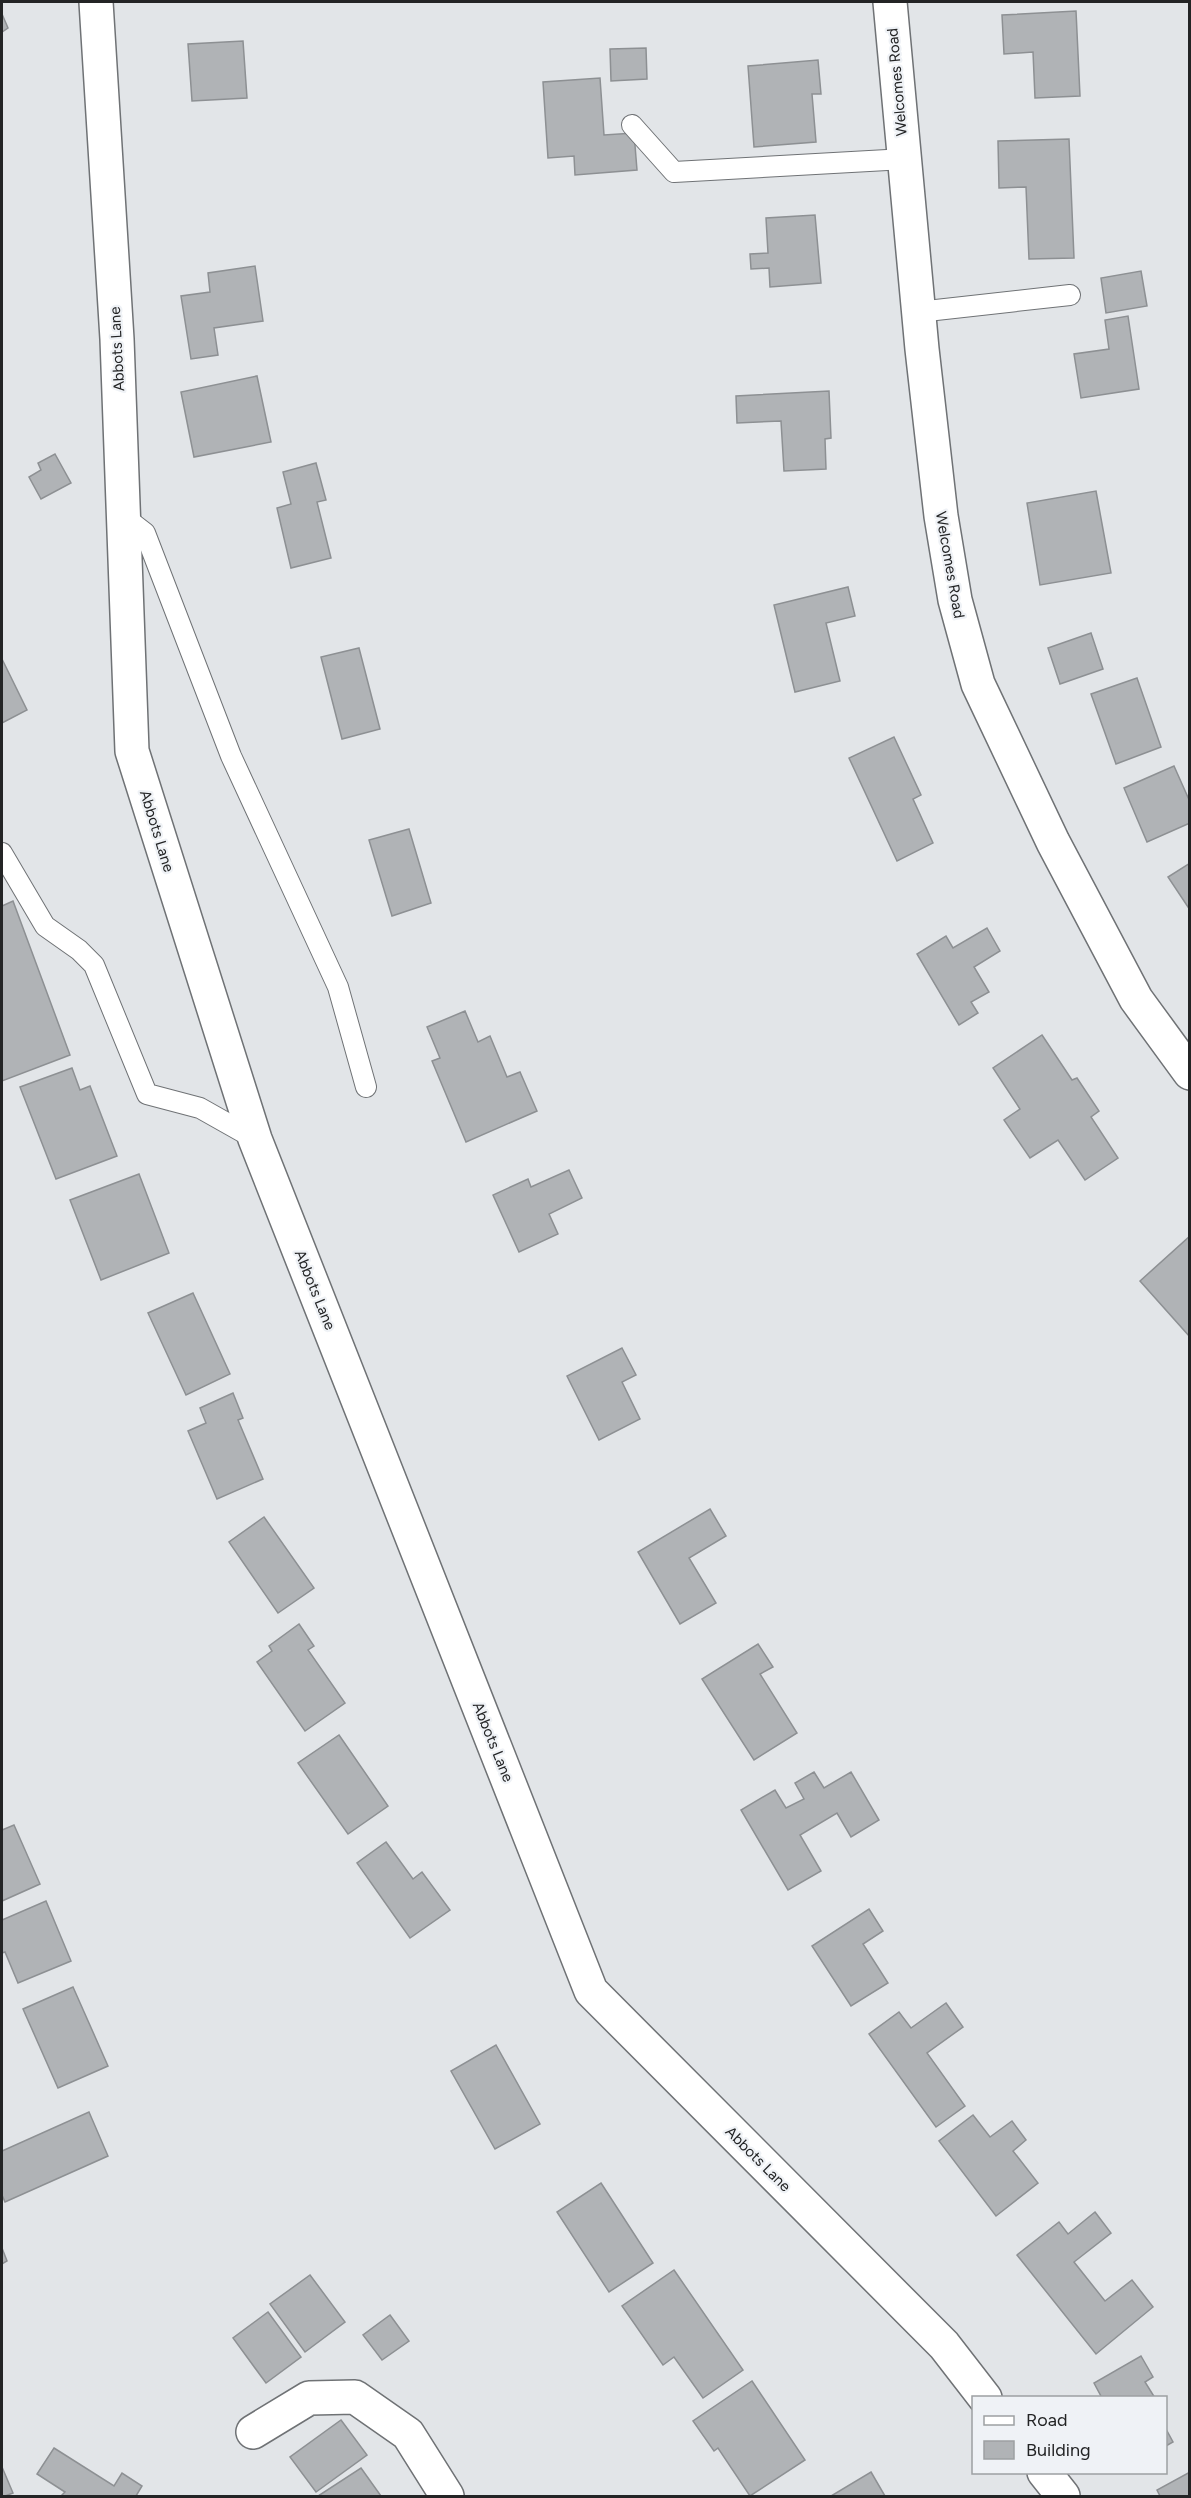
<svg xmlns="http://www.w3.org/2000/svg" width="1191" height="2498" font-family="Figtree,sans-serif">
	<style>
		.building { fill: #b0b3b6; stroke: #8d9093; stroke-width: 1.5 }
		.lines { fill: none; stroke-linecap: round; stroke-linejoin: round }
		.lane-casing { stroke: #6f7275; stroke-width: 22 }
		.street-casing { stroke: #6f7275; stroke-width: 36 }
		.lane { stroke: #fff; stroke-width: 20 }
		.street { stroke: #fff; stroke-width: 33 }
		.labels { text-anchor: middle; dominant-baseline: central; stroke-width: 4.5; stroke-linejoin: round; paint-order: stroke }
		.street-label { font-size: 15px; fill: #232425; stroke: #eff2f6 }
	</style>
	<rect width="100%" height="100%" fill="#e2e5e8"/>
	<!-- building -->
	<g class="building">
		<polygon points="1076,11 1080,96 1035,98 1033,52 1004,54 1002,15"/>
		<polygon points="2,14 8,28 2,32"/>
		<polygon points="243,41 247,98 192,101 188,44"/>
		<polygon points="646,48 647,79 611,81 610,49"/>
		<polygon points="818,60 821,94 812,94 816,142 754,147 748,66"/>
		<polygon points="600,78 604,135 634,133 637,170 575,175 574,156 548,158 543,82"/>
		<polygon points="1069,139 1074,258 1029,259 1026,187 999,188 998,141"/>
		<polygon points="815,215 821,283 770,287 769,268 751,269 750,254 768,253 766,218"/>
		<polygon points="255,266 263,321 214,328 218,355 191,359 181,296 210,292 208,273"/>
		<polygon points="1141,271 1147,306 1106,313 1101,278"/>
		<polygon points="1128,316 1139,389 1081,398 1074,354 1109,349 1105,320"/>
		<polygon points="257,376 271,442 194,457 181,392"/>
		<polygon points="829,391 831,438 825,439 826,469 784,471 781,421 737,423 736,396"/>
		<polygon points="55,454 71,483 41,499 29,477 41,470 38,463"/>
		<polygon points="316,463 326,500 317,502 331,558 291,568 277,508 291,504 283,472"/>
		<polygon points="1096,491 1111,573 1040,585 1027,503"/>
		<polygon points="848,587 855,616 826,623 840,681 795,692 774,605"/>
		<polygon points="1091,633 1103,669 1060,684 1048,648"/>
		<polygon points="359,648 380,729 342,739 321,657"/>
		<polygon points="2,659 27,710 2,723"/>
		<polygon points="1137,678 1161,747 1116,764 1091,694"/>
		<polygon points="894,737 921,795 913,799 933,843 897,861 849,758"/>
		<polygon points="1174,766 1190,802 1190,823 1147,842 1124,788"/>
		<polygon points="409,829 431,903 392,916 369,840"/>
		<polygon points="1190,863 1190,910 1168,877"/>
		<polygon points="13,901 70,1055 2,1081 2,906"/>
		<polygon points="987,928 1000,951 974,967 989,992 971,1002 978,1013 959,1025 917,954 946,936 953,948"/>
		<polygon points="465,1011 478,1042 490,1036 507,1077 520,1072 537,1111 466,1142 432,1061 440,1058 427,1027"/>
		<polygon points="1042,1035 1072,1080 1077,1078 1099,1111 1091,1117 1118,1158 1085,1180 1058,1140 1030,1158 1004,1120 1020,1109 993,1068"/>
		<polygon points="72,1068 80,1090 90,1086 117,1156 56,1179 20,1087"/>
		<polygon points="569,1170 582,1198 549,1214 558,1234 519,1252 493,1195 528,1179 531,1187"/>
		<polygon points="139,1174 169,1253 101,1280 70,1200"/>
		<polygon points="1190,1236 1190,1337 1140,1281"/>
		<polygon points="193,1293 230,1374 186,1395 148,1313"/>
		<polygon points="622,1348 636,1375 622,1382 640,1419 599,1440 567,1376"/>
		<polygon points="233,1393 243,1418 238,1420 263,1479 217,1499 188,1431 206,1423 200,1408"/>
		<polygon points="710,1509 726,1536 689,1558 716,1603 680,1624 638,1552"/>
		<polygon points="264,1517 314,1588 278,1613 229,1542"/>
		<polygon points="299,1624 314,1646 308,1650 345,1703 305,1731 257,1662 272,1651 269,1646"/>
		<polygon points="758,1644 773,1667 760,1674 797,1733 754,1760 702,1679"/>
		<polygon points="339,1735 388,1806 348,1834 298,1763"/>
		<polygon points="814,1772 824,1788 851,1772 879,1820 851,1837 837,1813 800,1835 821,1871 788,1890 741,1810 775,1790 786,1808 804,1799 795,1783"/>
		<polygon points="14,1825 40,1884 2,1901 2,1830"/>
		<polygon points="386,1842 413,1879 422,1872 450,1910 410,1938 357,1863"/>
		<polygon points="46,1901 71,1961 18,1983 5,1952 2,1953 2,1920"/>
		<polygon points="869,1909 883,1931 863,1944 888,1983 851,2006 812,1946"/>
		<polygon points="73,1987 108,2066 58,2088 23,2009"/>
		<polygon points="946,2003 963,2027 927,2053 965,2106 936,2127 869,2034 899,2012 911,2028"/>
		<polygon points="496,2045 540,2124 495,2149 451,2071"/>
		<polygon points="89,2112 108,2156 5,2202 2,2195 2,2151"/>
		<polygon points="973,2115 990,2137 1012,2121 1026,2140 1013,2151 1038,2183 996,2216 939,2141"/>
		<polygon points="601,2183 653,2263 609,2292 557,2212"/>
		<polygon points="1095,2212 1111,2233 1074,2262 1105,2301 1132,2280 1153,2307 1096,2354 1017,2255 1059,2222 1068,2234"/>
		<polygon points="2,2248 7,2261 2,2264"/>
		<polygon points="674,2270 743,2370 703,2398 674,2357 663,2365 622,2306"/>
		<polygon points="310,2275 345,2322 305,2352 270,2304"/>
		<polygon points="268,2312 301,2357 266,2383 233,2338"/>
		<polygon points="390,2315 409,2341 382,2360 363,2335"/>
		<polygon points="1141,2356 1153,2377 1145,2382 1155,2398 1102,2398 1094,2383"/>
		<polygon points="752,2381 805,2460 750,2496 718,2448 714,2451 693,2421"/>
		<polygon points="341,2420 367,2455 316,2492 290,2457"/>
		<polygon points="1166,2429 1173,2442 1166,2446"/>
		<polygon points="54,2448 114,2486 122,2473 142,2486 136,2496 61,2496 65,2492 37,2474"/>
		<polygon points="2,2467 13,2493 5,2496 2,2496"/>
		<polygon points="361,2468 381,2496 318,2496"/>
		<polygon points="871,2472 885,2496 831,2496"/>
		<polygon points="1190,2472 1190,2496 1160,2496 1157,2490"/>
	</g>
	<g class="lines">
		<!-- lane casing -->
		<g class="lane-casing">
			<g id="lane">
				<polyline points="632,125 674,172 905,159"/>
				<polyline points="918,312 1070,295"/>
				<polyline points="123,516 145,533 231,756 338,987 366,1087"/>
				<polyline points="2,853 45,926 79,950 94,965 147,1094 200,1108 255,1139"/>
			</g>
		</g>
		<!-- street casing -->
		<g class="street-casing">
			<g id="street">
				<polyline points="96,2 117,339 132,751 255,1139 591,1991 944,2345 985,2398"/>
				<polyline points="890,2 922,349 941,516 955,600 978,684 1053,842 1136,999 1190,1073"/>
				<polyline points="253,2432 309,2398 355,2397 408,2434 447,2496"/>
				<polyline points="1044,2472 1063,2496"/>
			</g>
		</g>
		<!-- lane -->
		<use href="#lane" class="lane"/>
		<!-- street -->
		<use href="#street" class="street"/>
	</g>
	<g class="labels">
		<!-- street labels -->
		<g class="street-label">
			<text transform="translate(897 82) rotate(-95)">Welcomes Road</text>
			<text transform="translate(117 349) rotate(-93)">Abbots Lane</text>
			<text transform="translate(950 565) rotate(80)">Welcomes Road</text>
			<text transform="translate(157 831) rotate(73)">Abbots Lane</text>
			<text transform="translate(315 1290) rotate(68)">Abbots Lane</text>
			<text transform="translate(493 1742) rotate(68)">Abbots Lane</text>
			<text transform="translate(758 2159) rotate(45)">Abbots Lane</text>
		</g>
	</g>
	<!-- border -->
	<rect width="1191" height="2498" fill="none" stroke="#232425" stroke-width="6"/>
	<!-- legend -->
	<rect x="972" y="2396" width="195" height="78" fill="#eff2f6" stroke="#9da0a2" stroke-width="1.5"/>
	<rect x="984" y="2416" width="30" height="9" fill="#ffffff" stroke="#9da0a2" stroke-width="1.5"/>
	<text x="1026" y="2426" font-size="18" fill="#232425">Road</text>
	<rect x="984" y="2441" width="30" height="18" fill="#b0b3b6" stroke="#9da0a2" stroke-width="1.5"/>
	<text x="1026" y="2456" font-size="18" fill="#232425">Building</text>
</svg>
